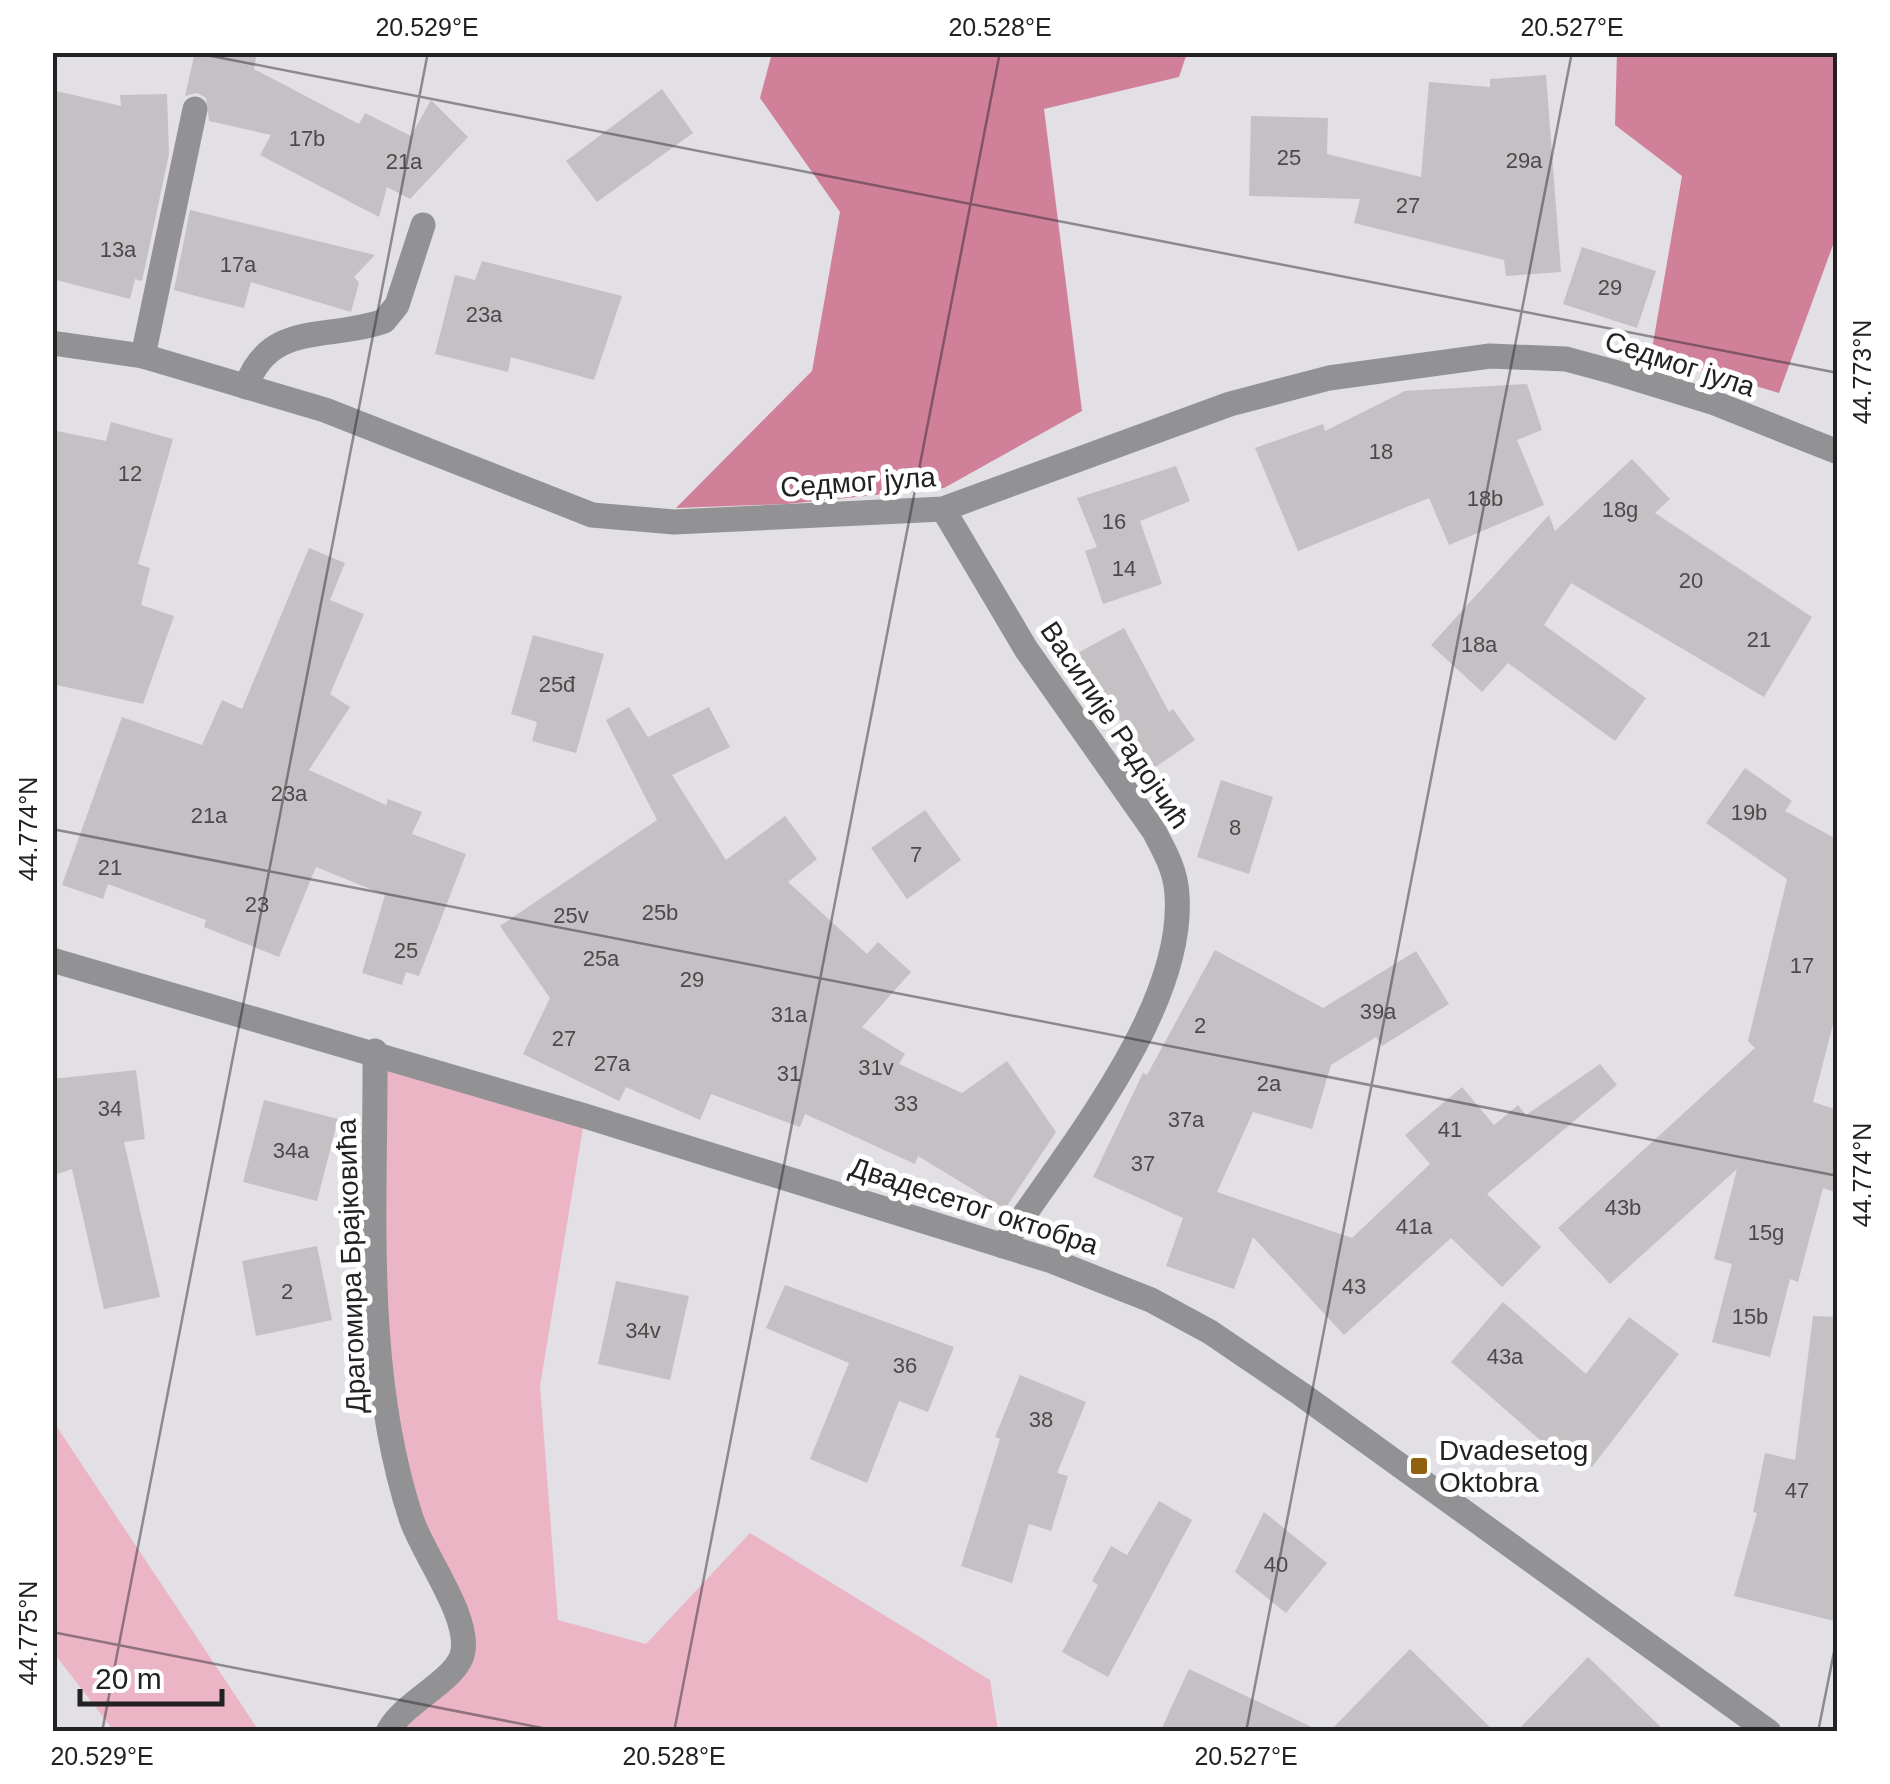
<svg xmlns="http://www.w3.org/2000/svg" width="1890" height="1784" font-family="Helvetica,sans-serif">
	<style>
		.green { fill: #ecb5c5 }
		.forest { fill: #d1809a }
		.building { fill: #c5c0c4 }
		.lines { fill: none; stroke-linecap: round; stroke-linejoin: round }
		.minor { stroke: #929294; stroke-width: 25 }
		.ticks { fill: none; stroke: #222123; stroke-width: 2.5; stroke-opacity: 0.45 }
		.poi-dot { fill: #92610f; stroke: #fff; stroke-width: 4 }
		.labels { text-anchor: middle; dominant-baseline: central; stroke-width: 10; stroke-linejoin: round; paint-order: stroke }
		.number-label { font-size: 22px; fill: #4b494b }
		.street-label { font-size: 28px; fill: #222123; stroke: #fff }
		.poi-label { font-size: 28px; fill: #222123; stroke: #fff; text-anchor: start }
		.neatline { fill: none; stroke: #222123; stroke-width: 4 }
		.ticks-label { font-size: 25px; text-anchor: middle; fill: #222123 }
	</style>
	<rect width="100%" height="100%" fill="#e2dfe5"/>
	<!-- green -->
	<g class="green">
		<polygon points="375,1051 585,1116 540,1386 558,1620 646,1644 750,1533 990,1680 998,1731 392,1731 463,1650 384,1417"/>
		<polygon points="53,1421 259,1731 114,1731 53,1652"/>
	</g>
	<!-- forest -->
	<g class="forest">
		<polygon points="772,53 1187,53 1179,77 1044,109 1082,411 944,488 787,504 676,508 812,371 840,212 760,98"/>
		<polygon points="1617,53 1837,53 1837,234 1779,393 1651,355 1682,176 1615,125"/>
	</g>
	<!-- building -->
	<g class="building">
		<polygon points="195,52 257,52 254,69 359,124 365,113 411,136 431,100 468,137 410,199 387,187 379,217 260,155 271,135 209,121 206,98 197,93 185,96"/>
		<polygon points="1546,75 1561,272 1506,276 1504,260 1354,223 1360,199 1249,196 1251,116 1328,118 1327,154 1421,177 1429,82 1490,87 1490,79"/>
		<polygon points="662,89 693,133 597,202 566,161"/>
		<polygon points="52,90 121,106 120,95 167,94 169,154 142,281 135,279 130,299 52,279"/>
		<polygon points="190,210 231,220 375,255 354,277 359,283 351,312 251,282 244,308 211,300 174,290"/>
		<polygon points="1582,247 1656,271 1637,328 1563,304"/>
		<polygon points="482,261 622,296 594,380 511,357 508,372 435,354 455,275 475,280"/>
		<polygon points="1527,384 1542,430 1517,440 1544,505 1449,545 1429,498 1298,551 1255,448 1323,424 1325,431 1405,391"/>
		<polygon points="111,422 173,439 138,564 150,568 141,605 174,616 143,704 52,684 52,430 106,441"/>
		<polygon points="1632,459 1670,499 1655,513 1812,617 1764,697 1571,583 1544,625 1646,698 1615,741 1508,663 1482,692 1431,645 1549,515 1555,531"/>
		<polygon points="1176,466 1190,501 1140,521 1162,584 1103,604 1085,551 1097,547 1077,498"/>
		<polygon points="309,548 345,563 330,600 364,614 330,694 350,707 309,770 386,805 388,799 422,812 412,834 466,854 419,976 406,972 402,985 362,973 385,895 316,867 279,957 204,927 206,920 108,884 103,899 62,885 122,717 202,745 222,700 242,709"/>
		<polygon points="1124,628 1169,712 1173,709 1195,740 1154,768 1109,704 1102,708 1074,655"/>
		<polygon points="533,635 604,654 576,753 532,741 537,722 511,714"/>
		<polygon points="629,707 648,737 709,707 730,747 672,775 726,860 785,816 817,859 788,882 867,954 878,942 911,972 862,1027 905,1054 899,1064 962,1093 1007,1061 1056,1132 1005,1209 918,1156 915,1164 805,1114 800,1127 711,1094 700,1120 626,1087 619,1101 523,1054 550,998 500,926 657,820 606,720"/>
		<polygon points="1745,768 1792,801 1785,811 1838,840 1838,1005 1813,1102 1838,1110 1838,1193 1823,1188 1798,1282 1790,1279 1770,1357 1712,1342 1732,1264 1714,1259 1737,1169 1610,1284 1558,1228 1755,1048 1748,1041 1787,879 1706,823"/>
		<polygon points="1221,780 1273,797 1249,874 1197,857"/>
		<polygon points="925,810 961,860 907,899 871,848"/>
		<polygon points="1215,950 1323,1008 1416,951 1449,1004 1382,1046 1376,1037 1331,1065 1312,1129 1253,1112 1217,1192 1352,1238 1430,1164 1405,1135 1462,1087 1494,1125 1518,1105 1526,1115 1600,1064 1617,1085 1487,1194 1541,1247 1502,1287 1451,1238 1344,1335 1253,1237 1234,1289 1166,1266 1183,1218 1093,1177 1143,1073 1147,1075"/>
		<polygon points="136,1070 145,1139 124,1142 160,1297 104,1309 72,1169 52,1176 52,1079"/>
		<polygon points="264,1100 338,1119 317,1201 243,1182"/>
		<polygon points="317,1246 332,1320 256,1336 242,1261"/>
		<polygon points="616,1281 689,1296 670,1380 598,1364"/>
		<polygon points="785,1285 954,1347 928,1412 899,1401 867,1483 810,1459 849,1363 766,1328"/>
		<polygon points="1503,1302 1586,1374 1629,1317 1679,1354 1592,1467 1564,1446 1557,1455 1451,1362"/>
		<polygon points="1813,1316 1838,1317 1838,1622 1734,1596 1757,1513 1753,1512 1765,1453 1795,1460"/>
		<polygon points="1020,1375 1086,1402 1057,1473 1068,1476 1051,1531 1029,1524 1012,1583 961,1566 1000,1439 995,1437"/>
		<polygon points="1159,1501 1192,1520 1108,1677 1062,1652 1098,1585 1092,1581 1111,1546 1127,1555"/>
		<polygon points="1264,1512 1327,1563 1286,1613 1235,1572"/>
		<polygon points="1410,1649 1495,1732 1329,1732"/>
		<polygon points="1588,1657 1666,1732 1516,1732"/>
		<polygon points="1189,1669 1322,1732 1160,1732"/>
	</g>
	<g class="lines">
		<!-- minor -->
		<g class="minor">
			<polyline points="52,343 143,356 325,410 592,515 674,522 943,509 1230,404 1329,378 1490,356 1566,359 1614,372 1712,402 1838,452"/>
			<polyline points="143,356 195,109"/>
			<path d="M246,387C269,320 329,341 384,321L397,305L423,225"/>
			<path d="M943,509L1026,649L1154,831C1165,852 1176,871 1177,895C1185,1010 1065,1152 1003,1246"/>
			<polyline points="52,960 585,1116 1052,1261 1151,1300 1210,1332 1301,1394 1769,1732"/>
			<path d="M375,1051C376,1206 362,1368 411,1518C422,1553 469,1614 463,1651C459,1680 403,1701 388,1732"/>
		</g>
	</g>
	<!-- ticks -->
	<path class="ticks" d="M191,52L1838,373M52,829L1838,1176M52,1632L563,1732M102,1732L428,52M674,1732L1000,52M1246,1732L1572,52M1818,1732L1838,1632"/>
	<!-- markers -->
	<rect class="poi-dot" x="1409" y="1456" width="20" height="20" rx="5"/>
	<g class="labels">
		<!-- number labels -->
		<g class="number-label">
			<text x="307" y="138">17b</text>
			<text x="1289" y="157">25</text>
			<text x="1524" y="160">29a</text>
			<text x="404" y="161">21a</text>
			<text x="1408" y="205">27</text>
			<text x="118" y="249">13a</text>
			<text x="238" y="264">17a</text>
			<text x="1610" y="287">29</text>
			<text x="484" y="314">23a</text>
			<text x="1381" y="451">18</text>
			<text x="130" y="473">12</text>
			<text x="1485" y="498">18b</text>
			<text x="1620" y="509">18g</text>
			<text x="1114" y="521">16</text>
			<text x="1124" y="568">14</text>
			<text x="1691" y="580">20</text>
			<text x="1759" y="639">21</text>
			<text x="1479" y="644">18a</text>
			<text x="557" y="684">25đ</text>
			<text x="289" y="793">23a</text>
			<text x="1749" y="812">19b</text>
			<text x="209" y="815">21a</text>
			<text x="1235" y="827">8</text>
			<text x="916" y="854">7</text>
			<text x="110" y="867">21</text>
			<text x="257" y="904">23</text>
			<text x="660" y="912">25b</text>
			<text x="571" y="915">25v</text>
			<text x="406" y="950">25</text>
			<text x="601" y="958">25a</text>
			<text x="1802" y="965">17</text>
			<text x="692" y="979">29</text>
			<text x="1378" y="1011">39a</text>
			<text x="789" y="1014">31a</text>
			<text x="1200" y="1025">2</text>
			<text x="564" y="1038">27</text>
			<text x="612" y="1063">27a</text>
			<text x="876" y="1067">31v</text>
			<text x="789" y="1073">31</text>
			<text x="1269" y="1083">2a</text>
			<text x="906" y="1103">33</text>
			<text x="110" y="1108">34</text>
			<text x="1186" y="1119">37a</text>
			<text x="1450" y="1129">41</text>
			<text x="291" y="1150">34a</text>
			<text x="1143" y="1163">37</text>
			<text x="1623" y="1207">43b</text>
			<text x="1414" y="1226">41a</text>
			<text x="1766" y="1232">15g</text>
			<text x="1354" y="1286">43</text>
			<text x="287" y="1291">2</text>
			<text x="1750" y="1316">15b</text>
			<text x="643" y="1330">34v</text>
			<text x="1505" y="1356">43a</text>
			<text x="905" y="1365">36</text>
			<text x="1041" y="1419">38</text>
			<text x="1797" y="1490">47</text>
			<text x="1276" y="1564">40</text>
		</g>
		<!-- street labels -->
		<g class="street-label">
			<text transform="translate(1680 364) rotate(18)">Седмог јула</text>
			<text transform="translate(858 482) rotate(-4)">Седмог јула</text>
			<text transform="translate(1115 725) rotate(56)">Василије Радојчић</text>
			<text transform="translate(974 1206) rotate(18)">Двадесетог октобра</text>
			<text transform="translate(351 1266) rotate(-92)">Драгомира Брајковића</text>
		</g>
		<!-- poi labels -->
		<g class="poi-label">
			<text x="1439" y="1450">Dvadesetog<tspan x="1439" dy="32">Oktobra</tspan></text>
		</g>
	</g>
	<!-- border -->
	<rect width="1890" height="1784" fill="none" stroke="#ffffff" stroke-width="110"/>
	<!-- scale -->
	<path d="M80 1689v15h142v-15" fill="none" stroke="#222123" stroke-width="5"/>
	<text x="95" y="1689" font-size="30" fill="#222123" stroke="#ffffff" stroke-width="8" paint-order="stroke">20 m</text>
	<rect x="55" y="55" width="1780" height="1674" class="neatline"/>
	<g class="ticks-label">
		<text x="427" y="36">20.529°E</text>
		<text x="1000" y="36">20.528°E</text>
		<text x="1572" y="36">20.527°E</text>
		<text transform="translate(1862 372) rotate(-90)" y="9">44.773°N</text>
		<text transform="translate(28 829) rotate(-90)" y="9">44.774°N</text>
		<text transform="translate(1862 1175) rotate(-90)" y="9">44.774°N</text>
		<text transform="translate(28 1633) rotate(-90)" y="9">44.775°N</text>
		<text x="102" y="1765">20.529°E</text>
		<text x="674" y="1765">20.528°E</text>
		<text x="1246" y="1765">20.527°E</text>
	</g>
</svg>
